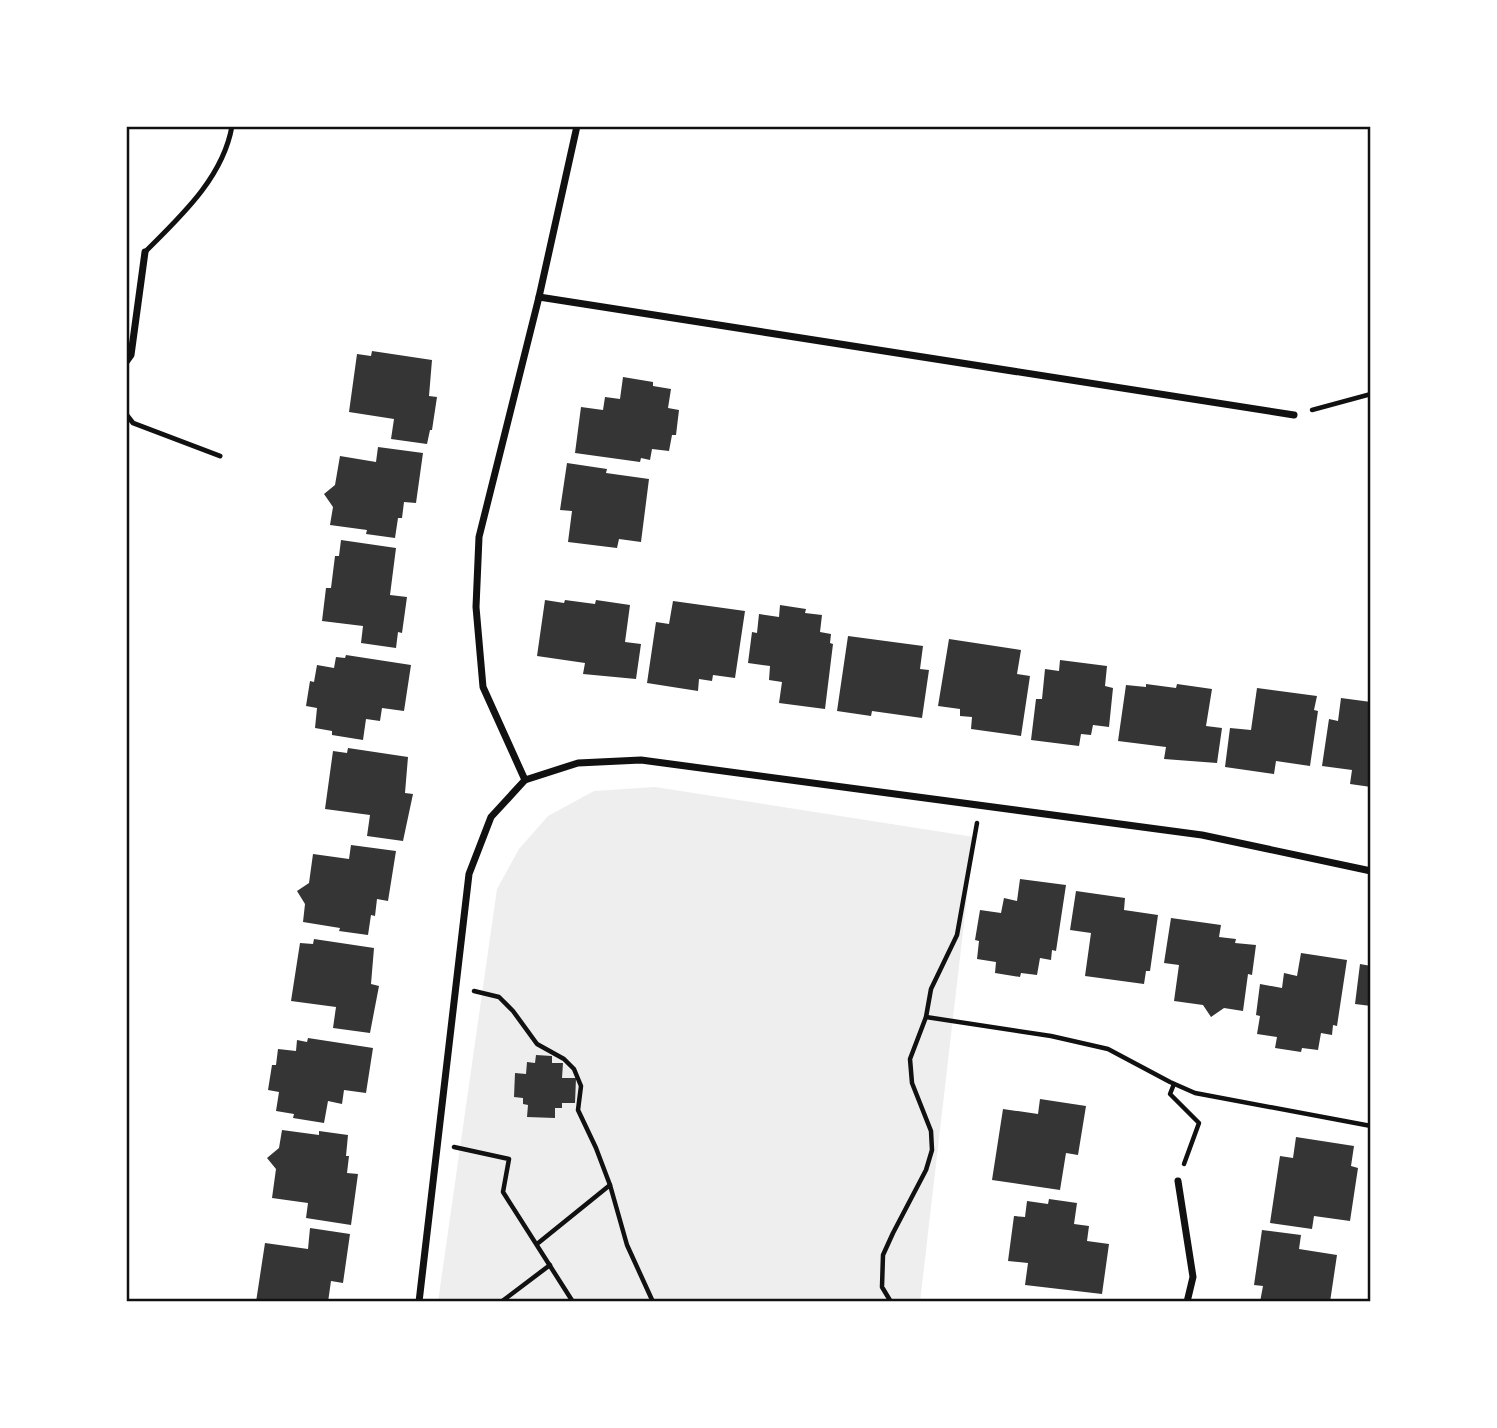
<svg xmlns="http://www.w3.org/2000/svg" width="1497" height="1428" font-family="'Archivo Narrow',sans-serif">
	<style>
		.green { fill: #eee }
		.building { fill: #353535 }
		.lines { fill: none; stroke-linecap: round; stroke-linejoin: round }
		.path { stroke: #111; stroke-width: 4.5 }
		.service { stroke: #111; stroke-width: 5 }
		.minor { stroke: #111; stroke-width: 7 }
		.neatline { fill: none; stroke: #111; stroke-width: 2.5 }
	</style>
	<rect width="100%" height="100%" fill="#fff"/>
	<!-- green -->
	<polygon class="green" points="655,787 974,837 920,1302 438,1302 497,889 519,849 548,816 594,791"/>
	<!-- building -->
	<g class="building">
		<polygon points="372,351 432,360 429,396 437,397 432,430 430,430 427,444 391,439 394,419 349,412 357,354 371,356"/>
		<polygon points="623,377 653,382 653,386 671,389 668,408 679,410 676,435 672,435 669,451 652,449 650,460 641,458 640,462 575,453 581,407 603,410 605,397 620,399"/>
		<polygon points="378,447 423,453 416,503 404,502 402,518 398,518 395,538 366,534 367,530 330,525 333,507 324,494 335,485 340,456 376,462"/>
		<polygon points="567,463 607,469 606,473 649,479 641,542 619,539 617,548 568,542 572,511 560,510"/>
		<polygon points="341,540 396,548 390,595 407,597 402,633 398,632 396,648 361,643 363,626 322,621 326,588 331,588 335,556 339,556"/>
		<polygon points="545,600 564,603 565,600 595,604 596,600 630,605 625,642 641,644 636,679 583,674 585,663 537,656"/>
		<polygon points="673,601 745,611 735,678 713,675 712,681 699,679 698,691 647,683 656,622 669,624"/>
		<polygon points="780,605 806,609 805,613 822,615 820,632 831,634 830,643 833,644 825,709 779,703 782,682 769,680 770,666 748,663 752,632 757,633 759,614 779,617"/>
		<polygon points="848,636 923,646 920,669 929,670 922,718 872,711 871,716 837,711"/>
		<polygon points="949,639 1021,650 1017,674 1030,676 1021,736 971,729 972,717 960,716 960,709 938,706"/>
		<polygon points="346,655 411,665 404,711 382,708 380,721 366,719 363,740 332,735 332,731 315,728 317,708 306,706 310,681 314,682 317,665 334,668 336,657 345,658"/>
		<polygon points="1060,660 1107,666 1105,686 1113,688 1109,727 1093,725 1091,735 1081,734 1079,746 1031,740 1036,699 1042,699 1045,669 1059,671"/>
		<polygon points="1146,684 1176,688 1177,684 1212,689 1206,726 1222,728 1217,763 1164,759 1166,747 1118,741 1126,685 1146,687"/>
		<polygon points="1257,688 1317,696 1314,710 1318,711 1310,766 1276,761 1274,774 1225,767 1230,728 1251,730"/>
		<polygon points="1341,698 1371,702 1371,787 1350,784 1352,770 1322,766 1329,719 1338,721"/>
		<polygon points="348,748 408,757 405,793 413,794 403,841 367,836 370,815 325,809 333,751 347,753"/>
		<polygon points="351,845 396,851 388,901 377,899 375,916 371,915 368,935 339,931 340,928 303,922 305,904 297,891 309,883 313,854 349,859"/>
		<polygon points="1020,879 1066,885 1056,951 1052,950 1051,960 1040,958 1037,975 1021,973 1020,977 995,973 996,962 977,959 979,941 975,940 980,910 1001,913 1004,898 1017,901"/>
		<polygon points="1076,891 1125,898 1124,910 1158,915 1150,971 1146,971 1144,984 1085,976 1091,933 1070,930"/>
		<polygon points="1171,918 1221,925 1219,937 1236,939 1235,943 1256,945 1252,975 1248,974 1243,1011 1224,1008 1211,1017 1203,1005 1174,1001 1179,965 1164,963"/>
		<polygon points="314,939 374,948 371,984 379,986 370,1033 333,1028 336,1007 291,1001 300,943 313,944"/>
		<polygon points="1301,953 1347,960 1337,1026 1333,1025 1332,1035 1321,1033 1318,1050 1302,1048 1301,1052 1275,1048 1277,1037 1257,1034 1260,1016 1256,1015 1260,984 1282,988 1284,973 1297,976"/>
		<polygon points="1360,964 1371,966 1371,1006 1355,1004"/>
		<polygon points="308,1038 373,1048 366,1093 344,1090 342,1104 328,1101 324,1123 293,1118 294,1114 276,1111 279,1092 268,1090 272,1065 276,1065 278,1049 296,1051 297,1040 307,1042"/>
		<polygon points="536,1055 552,1056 552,1063 563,1063 562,1078 576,1078 575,1103 562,1103 562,1108 555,1108 555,1118 527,1117 528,1105 523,1104 523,1098 514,1097 515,1073 526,1074 527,1062 535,1063"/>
		<polygon points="1040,1099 1086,1106 1078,1155 1066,1153 1060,1190 992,1180 1003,1109 1038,1114"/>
		<polygon points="282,1130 319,1135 319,1131 348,1135 346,1156 349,1156 347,1173 358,1174 351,1225 306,1218 308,1203 272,1198 276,1169 267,1158 279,1148"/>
		<polygon points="1296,1137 1354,1146 1351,1166 1358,1168 1350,1221 1314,1216 1312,1229 1270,1223 1280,1156 1293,1158"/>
		<polygon points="1049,1199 1077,1203 1074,1224 1089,1226 1087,1241 1109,1244 1102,1294 1025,1285 1028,1263 1008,1261 1014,1216 1025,1217 1027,1201 1048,1204"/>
		<polygon points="310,1228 350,1234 343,1283 331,1281 328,1302 256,1302 265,1243 308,1249"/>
		<polygon points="1262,1230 1301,1235 1299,1249 1337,1255 1330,1302 1260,1302 1263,1286 1254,1285"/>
	</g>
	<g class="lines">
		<!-- path -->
		<g class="path">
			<polyline points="1312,410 1371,394"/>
			<polyline points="474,991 499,997 513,1011 537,1044 564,1059 574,1069 581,1086 578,1110 596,1148 610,1185 627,1245 653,1302"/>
			<polyline points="926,1017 1051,1036 1108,1049 1170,1082 1195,1093 1371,1126"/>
			<polyline points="1174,1084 1170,1094 1199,1123 1184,1164"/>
			<polyline points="454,1147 509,1159 503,1192 573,1302"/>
			<polyline points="537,1244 610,1185"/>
			<polyline points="501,1302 550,1265"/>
			<polyline points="891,1302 882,1287 883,1255 893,1233 926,1170 932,1150 931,1131 912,1083 910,1059 926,1017 931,989 957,935 977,823"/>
		</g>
		<!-- service -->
		<g class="service">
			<path d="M145,252C180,217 223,178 232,126"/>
			<polyline points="126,414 133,423 220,456"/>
		</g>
		<!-- minor -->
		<g class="minor">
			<polyline points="539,297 1294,415"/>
			<polyline points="126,362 131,355 145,252"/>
			<polyline points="525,780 483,687 476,607 479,537 539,297 577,126"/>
			<polyline points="1178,1181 1193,1277 1187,1302"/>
			<polyline points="419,1302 469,874 491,817 525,780 578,763 641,760 1202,835 1371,871"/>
		</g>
	</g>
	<!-- border -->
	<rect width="1497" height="1428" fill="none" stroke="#ffffff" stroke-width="256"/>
	<rect x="128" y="128" width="1241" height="1172" class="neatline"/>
</svg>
